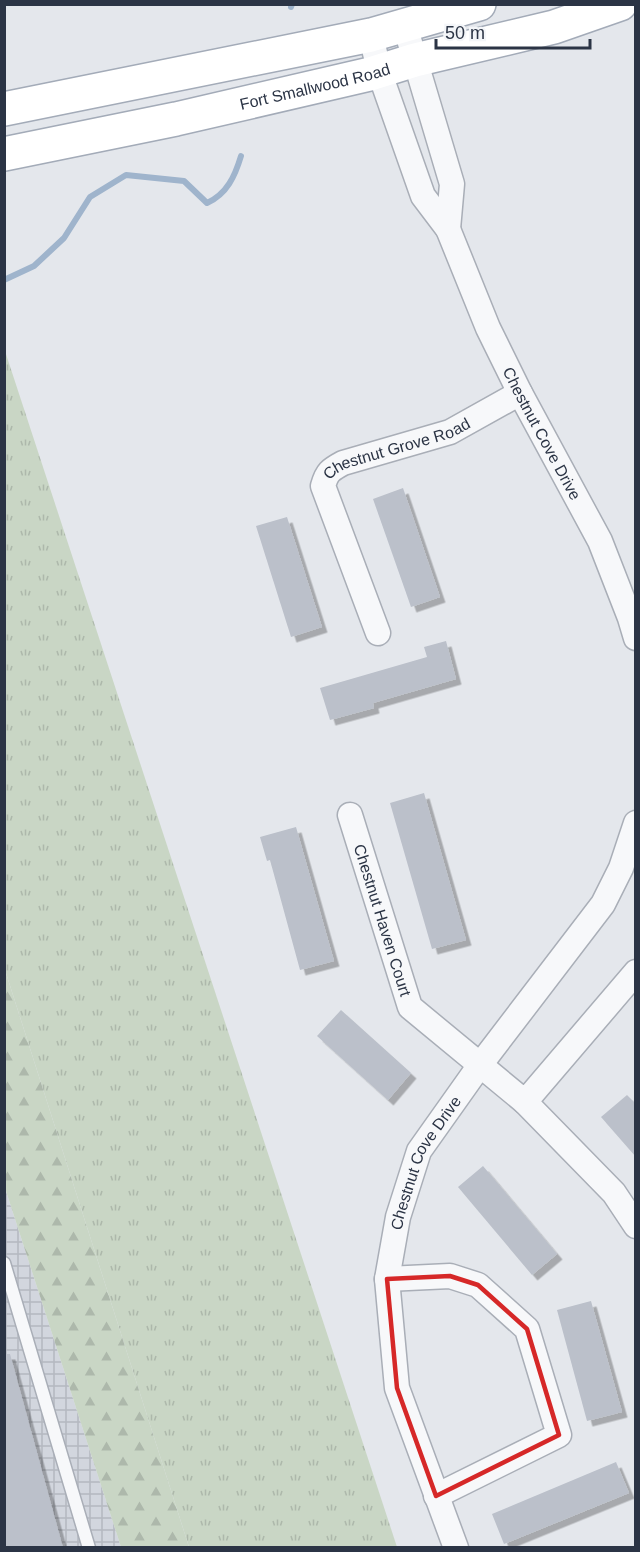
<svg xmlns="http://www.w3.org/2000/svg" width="640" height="1552" font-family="Helvetica,sans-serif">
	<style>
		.industrial { fill: url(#industrial-grid) }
		.grass { fill: url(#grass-tufts) }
		.forest { fill: url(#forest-firs) }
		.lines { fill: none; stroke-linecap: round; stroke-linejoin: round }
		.stream { stroke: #9fb4cc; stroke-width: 6 }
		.building { fill: #bbc0ca; filter: url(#shadow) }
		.lane-casing { stroke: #a9aeb7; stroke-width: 15 }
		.street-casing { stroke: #a9aeb7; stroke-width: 27 }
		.primary-casing { stroke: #a3abb8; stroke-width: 36 }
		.lane { stroke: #f7f8fa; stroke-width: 12 }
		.street { stroke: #f7f8fa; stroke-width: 24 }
		.primary { stroke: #fff; stroke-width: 33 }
		.marked { fill: none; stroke: #d62828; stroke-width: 4.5; stroke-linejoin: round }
		.labels { text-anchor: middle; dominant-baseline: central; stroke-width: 4.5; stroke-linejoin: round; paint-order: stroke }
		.street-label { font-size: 16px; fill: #2b3445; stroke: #f4f6f9 }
	</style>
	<defs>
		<pattern id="industrial-grid" width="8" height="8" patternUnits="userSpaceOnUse" patternTransform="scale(1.5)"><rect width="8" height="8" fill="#d2d6de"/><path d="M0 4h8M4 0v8" fill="none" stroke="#b4b8c0"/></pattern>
		<pattern id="grass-tufts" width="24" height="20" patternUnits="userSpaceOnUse" patternTransform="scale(1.5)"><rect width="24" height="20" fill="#c9d6c5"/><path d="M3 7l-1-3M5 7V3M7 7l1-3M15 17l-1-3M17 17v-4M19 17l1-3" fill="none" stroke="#adb8ab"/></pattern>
		<pattern id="forest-firs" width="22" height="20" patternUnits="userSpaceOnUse" patternTransform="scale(1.5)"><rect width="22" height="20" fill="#c9d6c5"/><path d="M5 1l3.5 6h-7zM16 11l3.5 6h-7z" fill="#adb8ab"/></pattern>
		<filter id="shadow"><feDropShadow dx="5.5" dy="5.5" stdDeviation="0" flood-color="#0004"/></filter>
	</defs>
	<rect width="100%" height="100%" fill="#e4e7ec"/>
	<!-- industrial -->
	<polygon class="industrial" points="5,1188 121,1547 5,1547"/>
	<!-- grass -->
	<polygon class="grass" points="4,348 397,1547 189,1547 5,970"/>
	<!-- forest -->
	<polygon class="forest" points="5,970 189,1547 121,1547 5,1188"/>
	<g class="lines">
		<!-- stream -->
		<g class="stream">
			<polyline points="291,7 292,4"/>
			<path d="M4,280L34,266L64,238L90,197L126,175L184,181L207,203C227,194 235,176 241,156"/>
		</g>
	</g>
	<!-- building -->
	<g class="building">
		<polygon points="403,488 440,597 411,607 373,499"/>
		<polygon points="287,517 322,627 291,637 256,526"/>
		<polygon points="446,641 456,679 373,703 374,708 330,720 320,688 427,657 424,647"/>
		<polygon points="424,793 466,940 432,949 390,803"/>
		<polygon points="296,827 334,961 300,970 270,860 267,861 260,837"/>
		<polygon points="341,1010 411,1073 388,1100 317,1036"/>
		<polygon points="627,1095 636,1104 636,1157 601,1117"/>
		<polygon points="483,1166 557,1254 532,1275 458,1187"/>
		<polygon points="591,1301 622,1412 587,1421 557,1310"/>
		<polygon points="4,1354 10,1354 63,1548 4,1548"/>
		<polygon points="616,1462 629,1493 504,1544 492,1514"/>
	</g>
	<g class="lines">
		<!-- lane casing -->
		<g class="lane-casing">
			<polyline id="lane" points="4,1263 89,1548"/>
		</g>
		<!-- street casing -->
		<g class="street-casing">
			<g id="street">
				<polyline points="405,26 452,184 448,229"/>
				<path id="s1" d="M371,35L379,71L423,196L448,229L488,328L520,393L600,541L630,618L636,638"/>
				<path id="s2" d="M378,633L323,486C327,472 330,470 343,463L450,432L520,393"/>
				<path id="s3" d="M350,815L410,1007L525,1102L636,972"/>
				<polyline points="525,1102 614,1193 636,1226"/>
				<polyline points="387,1279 450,1276 478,1285 527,1329 559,1435 436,1496"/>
				<path id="s4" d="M456,1548L397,1388L387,1279L398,1217L419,1151L480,1065L603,904L621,868L636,823"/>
			</g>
		</g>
		<!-- primary casing -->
		<g class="primary-casing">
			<g id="primary">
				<polyline points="4,109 371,35 479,4"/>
				<path id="s5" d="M4,154L176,119L370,74L415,60L554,27L620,4"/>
			</g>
		</g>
		<!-- lane -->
		<use href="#lane" class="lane"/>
		<!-- street -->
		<use href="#street" class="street"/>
		<!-- primary -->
		<use href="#primary" class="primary"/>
	</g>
	<!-- marked area -->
	<path class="marked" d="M450,1276L478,1285L527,1329L559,1435L436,1496L397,1388L387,1279Z"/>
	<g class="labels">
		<!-- street labels -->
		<g class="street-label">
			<text stroke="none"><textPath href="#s5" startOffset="318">Fort Smallwood Road</textPath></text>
			<text stroke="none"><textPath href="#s1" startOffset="436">Chestnut Cove Drive</textPath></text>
			<text stroke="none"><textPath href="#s2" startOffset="244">Chestnut Grove Road</textPath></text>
			<text stroke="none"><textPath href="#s3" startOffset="110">Chestnut Haven Court</textPath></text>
			<text stroke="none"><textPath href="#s4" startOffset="404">Chestnut Cove Drive</textPath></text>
		</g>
	</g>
	<!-- border -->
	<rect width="640" height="1552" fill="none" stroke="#2b3445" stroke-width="12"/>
	<!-- scale -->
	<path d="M436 39v9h154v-9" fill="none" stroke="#2b3445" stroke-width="3"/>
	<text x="445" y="39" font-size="18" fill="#2b3445" stroke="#f4f6f9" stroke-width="4.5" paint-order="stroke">50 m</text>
</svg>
